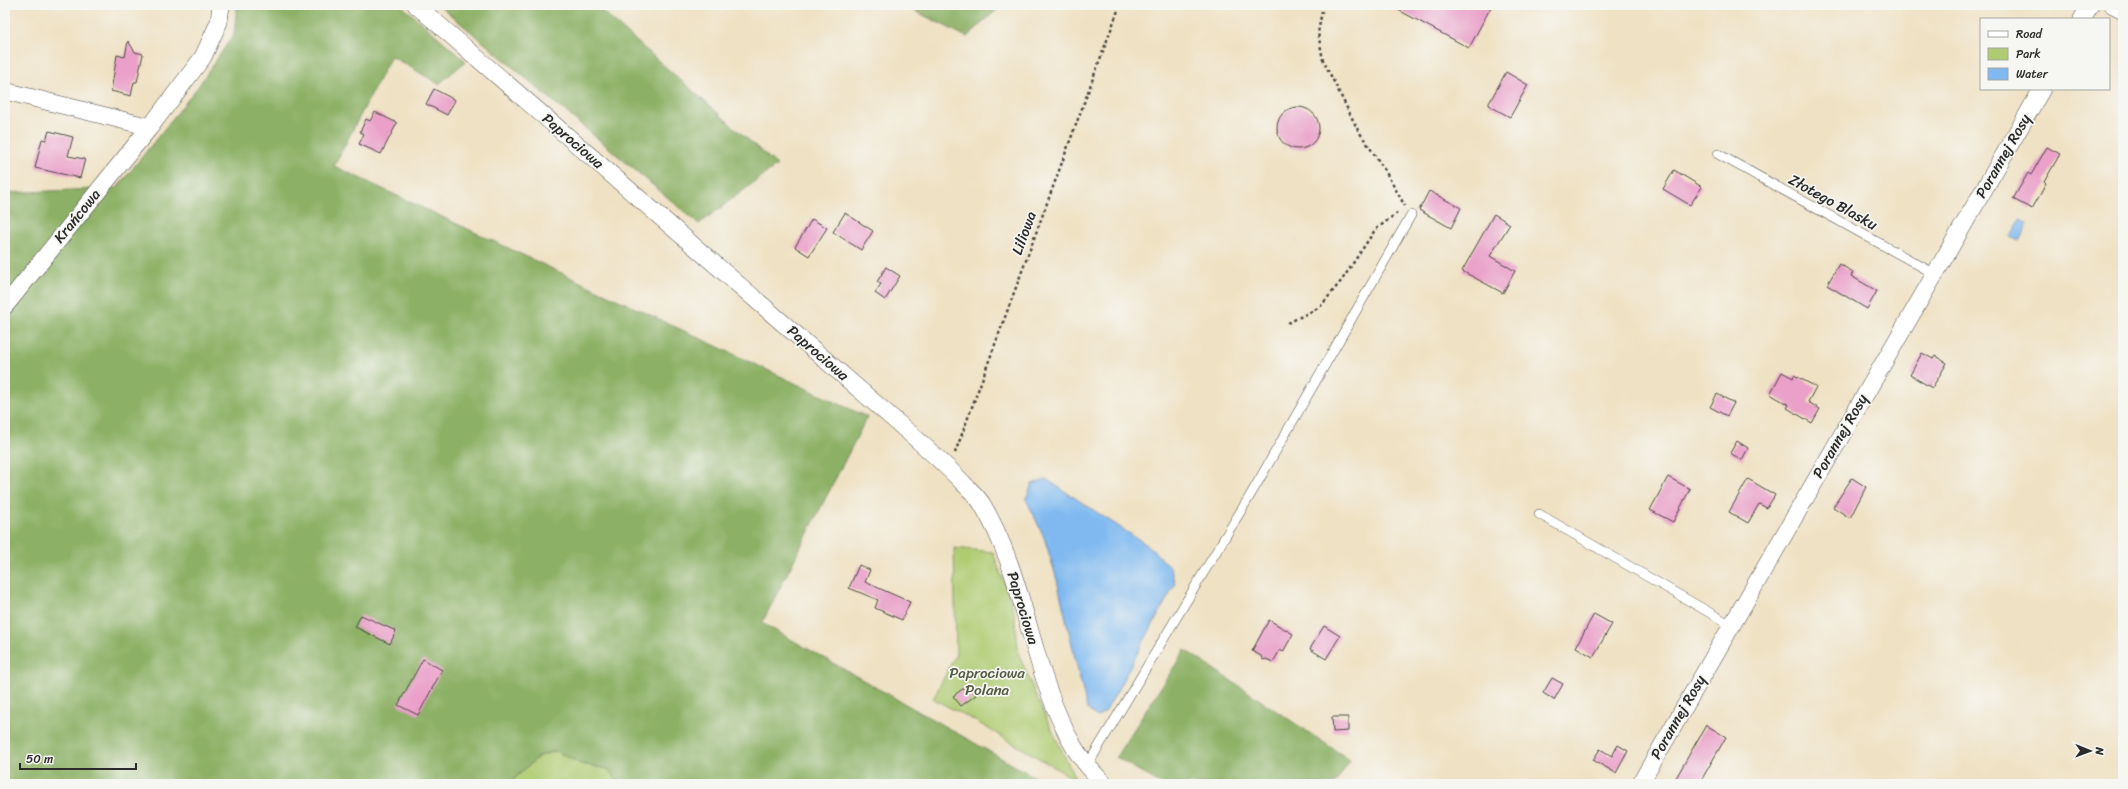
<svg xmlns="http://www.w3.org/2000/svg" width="2128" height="789" font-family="Sriracha,sans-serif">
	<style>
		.green { fill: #b0cc73; stroke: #6e7c4f }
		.forest { fill: #8cb065; stroke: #5c6e48 }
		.water { fill: #7fb9f0; stroke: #55728e }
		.building { fill: #eaa0c9 }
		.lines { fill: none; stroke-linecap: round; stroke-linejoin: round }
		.lane-casing { stroke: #484642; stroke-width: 10 }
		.street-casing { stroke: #484642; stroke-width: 18 }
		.path { stroke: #484642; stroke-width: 2.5; stroke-dasharray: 3 3; stroke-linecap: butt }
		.lane { stroke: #fff; stroke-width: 9 }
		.street { stroke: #fff; stroke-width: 17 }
		.labels { text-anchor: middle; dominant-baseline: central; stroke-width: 3.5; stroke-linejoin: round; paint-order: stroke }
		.street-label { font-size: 15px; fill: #2b2b2b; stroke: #f6f6f2 }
		.park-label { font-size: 15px; fill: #535b41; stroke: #f6f6f2 }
	</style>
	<rect width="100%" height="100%" fill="#f6f6f2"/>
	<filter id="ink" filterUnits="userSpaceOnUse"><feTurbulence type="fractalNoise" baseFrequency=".025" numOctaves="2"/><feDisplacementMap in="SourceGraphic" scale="8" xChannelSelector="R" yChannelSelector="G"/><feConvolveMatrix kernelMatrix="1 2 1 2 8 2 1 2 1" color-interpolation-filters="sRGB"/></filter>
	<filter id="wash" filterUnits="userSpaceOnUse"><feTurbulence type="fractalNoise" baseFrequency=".012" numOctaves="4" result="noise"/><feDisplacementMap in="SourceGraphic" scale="16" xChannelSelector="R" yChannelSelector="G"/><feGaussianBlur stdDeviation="0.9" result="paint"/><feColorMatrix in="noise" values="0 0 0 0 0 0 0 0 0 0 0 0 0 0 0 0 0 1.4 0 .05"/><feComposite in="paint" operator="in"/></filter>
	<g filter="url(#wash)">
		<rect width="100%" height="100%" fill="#efe1c3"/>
		<!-- green -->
		<g class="green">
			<polygon points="954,548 993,552 1014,611 1019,655 1039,703 1076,780 970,718 933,699 956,654"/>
			<polygon points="556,751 581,764 608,769 620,784 509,784 539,756"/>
		</g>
		<!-- forest -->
		<g class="forest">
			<polygon points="237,5 401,5 466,61 439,84 391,56 334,166 867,417 762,623 1047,784 620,784 608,769 581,764 556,751 539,756 509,784 5,784 5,193 117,188 197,88 234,34"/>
			<polygon points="439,5 595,5 777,165 699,224"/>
			<polygon points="903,5 1002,5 967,37"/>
			<polygon points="1185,650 1350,760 1335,784 1161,784 1116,757"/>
		</g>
		<!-- water -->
		<g class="water">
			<polygon points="2021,219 2028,224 2019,241 2010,237"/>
			<polygon points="1046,479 1147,545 1170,567 1175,584 1106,711 1097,717 1087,709 1057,580 1044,537 1026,499 1032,484"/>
		</g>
		<g id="blocks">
			<!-- building -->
			<g class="building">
				<polygon points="1389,5 1492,5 1469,48"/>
				<polygon points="128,41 135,52 143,54 137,82 134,82 131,96 111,91 117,55 125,57"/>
				<polygon points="1506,72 1528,85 1510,117 1488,105"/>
				<polygon points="434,89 455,100 447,115 426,104"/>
				<circle cx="1298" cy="128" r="21"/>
				<polygon points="375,112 397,123 381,154 359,144 364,134 360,132 366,119 370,121"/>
				<polygon points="49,131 73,137 68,156 85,159 80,178 35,168 42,139 46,140"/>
				<polygon points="2047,147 2060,154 2044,182 2046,184 2032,209 2013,199 2028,173 2031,175"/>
				<polygon points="1674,170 1702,187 1690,205 1663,189"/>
				<polygon points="1429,191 1461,208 1451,228 1419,210"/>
				<polygon points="845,213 873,231 861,250 833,232"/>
				<polygon points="1494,214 1510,224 1490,256 1515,271 1503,293 1462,271"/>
				<polygon points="812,219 827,228 809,256 795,247"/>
				<polygon points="1839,264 1853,272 1851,276 1877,291 1867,309 1827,285"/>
				<polygon points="886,267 900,276 885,300 875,293 881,284 877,282"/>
				<polygon points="1922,353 1933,359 1935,356 1947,363 1932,388 1910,375"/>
				<polygon points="1782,372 1793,378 1794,375 1816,387 1808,402 1820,409 1812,423 1787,408 1789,405 1770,394"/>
				<polygon points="1717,394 1734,403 1727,416 1710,407"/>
				<polygon points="1737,441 1748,448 1742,460 1730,453"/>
				<polygon points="1668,477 1690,489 1673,522 1650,510"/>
				<polygon points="1852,478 1866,487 1850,518 1833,507"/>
				<polygon points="1748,479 1775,495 1767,508 1759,504 1748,523 1729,512"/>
				<polygon points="859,565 870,570 865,582 910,602 902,620 875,608 878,600 849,588"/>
				<polygon points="1594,614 1612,624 1593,657 1576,647"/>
				<polygon points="361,615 396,631 390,644 355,627"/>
				<polygon points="1269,620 1293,634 1283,652 1280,650 1273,662 1266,659 1263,660 1261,656 1252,651"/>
				<polygon points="1324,626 1340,636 1326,659 1310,649"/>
				<polygon points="423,659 442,670 418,715 398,705"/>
				<polygon points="1552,678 1563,684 1554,700 1543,693"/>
				<polygon points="968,685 976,695 961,706 953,696"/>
				<polygon points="1332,717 1348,717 1348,731 1333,732"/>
				<polygon points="1706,725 1726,737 1699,784 1687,784 1676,778"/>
				<polygon points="1618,745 1628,751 1616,773 1593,760 1600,749 1612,756"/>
			</g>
		</g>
	</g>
	<g filter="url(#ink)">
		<use href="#blocks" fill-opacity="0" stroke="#484642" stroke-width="1"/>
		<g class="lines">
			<!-- lane casing -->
			<g class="lane-casing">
				<g id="lane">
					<polyline points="1718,154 1935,274"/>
					<polyline points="1539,514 1731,625"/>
					<polyline points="1087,766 1251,494 1411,215"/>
				</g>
			</g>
			<!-- street casing -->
			<g class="street-casing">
				<g id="street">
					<path d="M416,5L913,436C931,452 949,468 966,486C971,491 978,497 982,504C1027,579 1030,671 1074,747C1082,761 1093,772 1104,784"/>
					<polyline points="2113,5 2123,10"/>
					<polyline points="2082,19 2090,5"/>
					<polyline points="5,91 150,127"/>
					<polyline points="5,306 150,127 203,57 219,22 221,5"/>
					<polyline points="1640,784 2042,89"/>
				</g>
			</g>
			<!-- path -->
			<g class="path">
				<polyline points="1323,5 1318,33 1323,60 1358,130 1384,169 1405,206"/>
				<polyline points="1288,323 1320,307 1342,280 1375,230 1397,213"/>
				<polyline points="955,453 1120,5"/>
			</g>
			<!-- lane -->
			<use href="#lane" class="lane"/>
			<!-- street -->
			<use href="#street" class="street"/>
		</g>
	</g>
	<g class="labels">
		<!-- street labels -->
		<g class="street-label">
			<text transform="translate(573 141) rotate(41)">Paprociowa</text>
			<text transform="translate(2003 156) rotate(-60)">Porannej Rosy</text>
			<text transform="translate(1833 202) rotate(29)">Złotego Blasku</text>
			<text transform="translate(77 216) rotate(-51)">Krańcowa</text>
			<text transform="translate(1024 233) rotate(-70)">Liliowa</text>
			<text transform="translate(818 353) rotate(41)">Paprociowa</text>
			<text transform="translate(1840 436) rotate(-60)">Porannej Rosy</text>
			<text transform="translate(1023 608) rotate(73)">Paprociowa</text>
			<text transform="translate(1678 717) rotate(-60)">Porannej Rosy</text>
		</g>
		<!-- park labels -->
		<g class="park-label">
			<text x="987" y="673">Paprociowa<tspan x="987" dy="17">Polana</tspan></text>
		</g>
	</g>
	<!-- margin -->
	<rect width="2128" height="789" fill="none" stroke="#f6f6f2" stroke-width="20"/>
	<!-- legend -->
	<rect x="1980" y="18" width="130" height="72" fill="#f6f6f2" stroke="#a5a5a2"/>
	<rect x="1988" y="31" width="20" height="6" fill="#ffffff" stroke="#a5a5a2"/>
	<text x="2016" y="38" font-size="12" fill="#2b2b2b">Road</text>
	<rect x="1988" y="48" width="20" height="12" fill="#b0cc73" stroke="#a5a5a2"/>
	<text x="2016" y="58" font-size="12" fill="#2b2b2b">Park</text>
	<rect x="1988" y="68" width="20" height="12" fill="#7fb9f0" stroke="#a5a5a2"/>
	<text x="2016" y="78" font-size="12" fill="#2b2b2b">Water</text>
	<!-- north arrow -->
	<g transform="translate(2090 751) rotate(91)" stroke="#f6f6f2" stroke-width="3" paint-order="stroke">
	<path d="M0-3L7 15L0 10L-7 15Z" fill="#2b2b2b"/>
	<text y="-6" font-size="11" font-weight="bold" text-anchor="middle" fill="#2b2b2b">N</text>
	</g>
	<!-- scale -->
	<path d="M20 763v6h116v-6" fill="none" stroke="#2b2b2b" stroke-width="2"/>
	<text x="26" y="763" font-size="12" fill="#2b2b2b" stroke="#f6f6f2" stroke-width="3" paint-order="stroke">50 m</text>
</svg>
